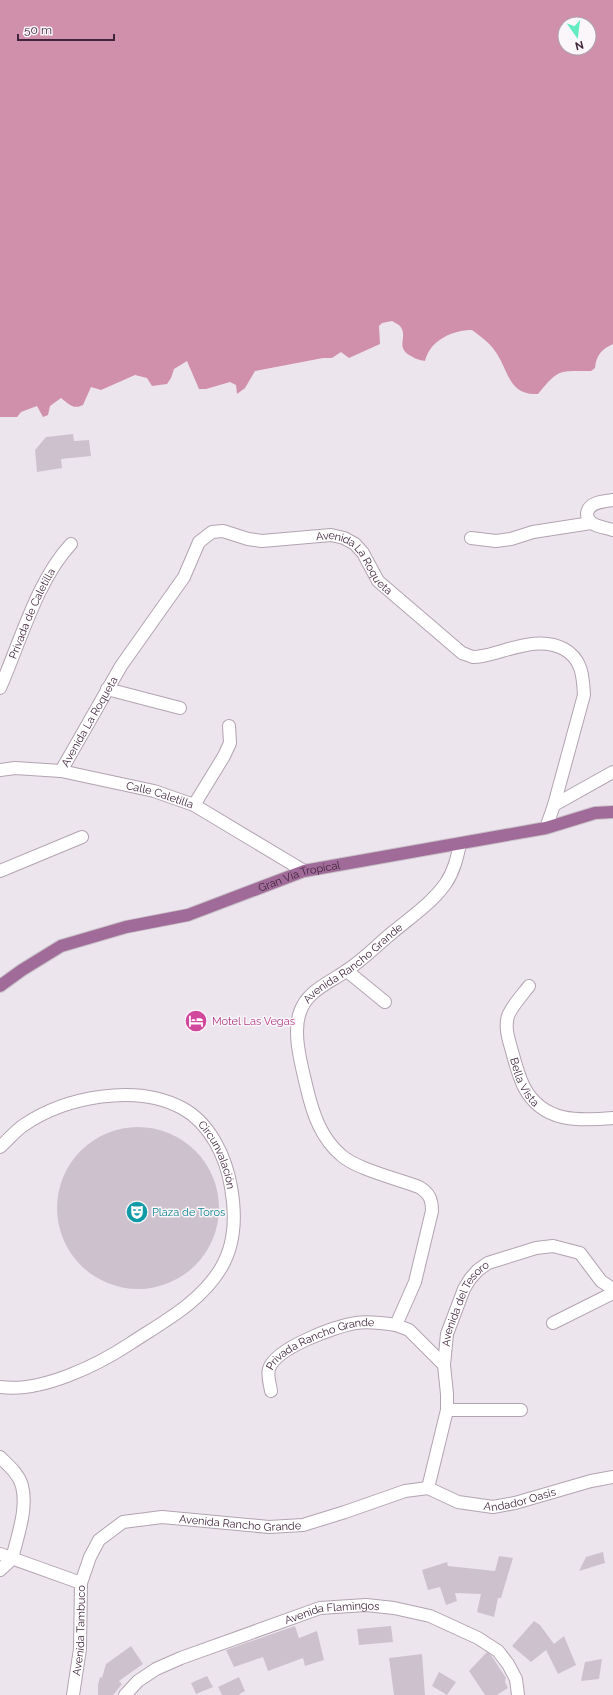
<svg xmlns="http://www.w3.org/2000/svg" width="613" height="1695" font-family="Raleway,sans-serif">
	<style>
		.water { fill: #d08fab; fill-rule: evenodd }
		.building { fill: #cec1ce }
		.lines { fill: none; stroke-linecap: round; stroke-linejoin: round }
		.minor-casing { stroke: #b2a3b1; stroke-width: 14 }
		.major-casing { stroke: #c9c2c8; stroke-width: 14 }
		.minor { stroke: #fff; stroke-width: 12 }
		.major { stroke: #a16b99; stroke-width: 12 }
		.labels { text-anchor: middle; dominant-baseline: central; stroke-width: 3; stroke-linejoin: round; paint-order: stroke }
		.street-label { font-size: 11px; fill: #3f243b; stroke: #faf6fa }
		.hotel-label { font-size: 11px; fill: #b23c85; stroke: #faf6fa; text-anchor: start }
		.culture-label { font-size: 11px; fill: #0d838f; stroke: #faf6fa; text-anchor: start }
	</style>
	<rect width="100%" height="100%" fill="#ede5ee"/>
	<!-- water -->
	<path class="water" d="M0,0H613V344C602,349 596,355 595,368L591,371C559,371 559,368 538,394C508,396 509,370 495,351C490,343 480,336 472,330C453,330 430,340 425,361C419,360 416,359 411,356C394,347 409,337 400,326C398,324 394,322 392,321L382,323L379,326L380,344L349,358L341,352L332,358H323L255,371L245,388L237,394L236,385L230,382L206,389H199L187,361L174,369L171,378L167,384L152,386L147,378L135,375L101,390L91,387L83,405C73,410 69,404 61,398L50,406L48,415L43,417L37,406L21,412L17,417H0ZM565,24H589V48H565Z"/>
	<!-- building -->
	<g class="building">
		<polygon points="73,434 74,441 89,440 91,456 61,459 62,468 37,472 35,450 46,437"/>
		<circle cx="138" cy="1208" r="81"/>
		<polygon points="603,1552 605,1563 579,1571 586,1557"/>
		<polygon points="499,1556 513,1558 501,1598 498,1598 494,1617 477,1612 481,1594 455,1593 457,1601 446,1605 440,1587 428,1590 422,1570 447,1562 448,1566 495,1571"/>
		<polygon points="534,1621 540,1625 554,1644 564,1636 576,1665 558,1674 546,1650 531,1662 512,1646"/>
		<polygon points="295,1626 299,1638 317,1631 324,1660 305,1666 303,1658 268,1671 263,1657 234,1667 226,1650"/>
		<polygon points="391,1626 393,1642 359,1645 357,1629"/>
		<polygon points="131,1646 143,1664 119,1681 122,1684 113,1695 98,1695 98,1685 100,1677 102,1678 106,1664"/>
		<polygon points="487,1652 491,1655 506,1678 505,1682 508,1688 497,1695 485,1695 469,1671"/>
		<polygon points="422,1654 425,1695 394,1695 389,1658"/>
		<polygon points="602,1659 599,1679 581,1681 585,1662"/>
		<polygon points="439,1672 456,1682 447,1695 432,1686"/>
		<polygon points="207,1676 213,1687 196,1694 191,1683"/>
		<polygon points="239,1677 245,1691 238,1695 222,1695 218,1687"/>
	</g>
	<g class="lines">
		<!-- minor casing -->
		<g class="minor-casing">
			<g id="minor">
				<path d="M613,500C604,501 588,502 587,514C587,517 589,521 592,523C597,527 607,528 613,530"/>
				<polyline points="471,538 496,541 511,539 533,532 591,523"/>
				<path id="s1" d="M0,688C20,643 37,580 71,544"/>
				<polyline points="107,689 180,708"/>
				<path id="s2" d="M0,770L15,768L61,771L154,791L194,805L304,871"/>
				<path id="s3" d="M61,771L121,666L184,577L199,542L212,532L223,531L248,539L262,541L331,535L344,538L355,544L363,553L378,581L462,653C465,654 470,656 473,657C481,657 488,655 495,653C517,647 542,637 564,649C582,659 583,676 584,695L554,805L546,828"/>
				<polyline points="194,805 224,756 230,743 229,726"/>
				<polyline points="554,805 613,772"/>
				<polyline points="0,871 82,837"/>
				<polyline points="347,971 385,1002"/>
				<path id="s4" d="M529,986C523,994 511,1007 508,1016C504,1029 510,1043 513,1055C516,1066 519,1077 524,1087C543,1123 579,1121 613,1118"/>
				<path id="s5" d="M0,1147C8,1140 15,1131 24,1125C65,1097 136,1083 182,1108C210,1123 226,1157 231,1187C236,1215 236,1243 221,1268C201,1302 163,1322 131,1343C98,1365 41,1393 0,1387"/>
				<polyline points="553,1323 613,1293"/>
				<path id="s6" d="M444,1365L409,1330L396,1325L415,1282L432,1211C432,1199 429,1193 419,1187C398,1179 356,1169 341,1155C321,1138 313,1114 307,1089C302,1067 292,1034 300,1012C307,991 329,983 346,971C363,960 377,945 393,932C411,917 432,903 446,883C454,871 457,858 460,844"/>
				<path id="s7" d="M271,1391C270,1384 267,1376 269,1369C275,1348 336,1326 356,1323C369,1321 383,1323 396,1325"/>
				<polyline points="447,1410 521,1410"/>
				<path d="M0,1457C8,1465 19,1474 22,1486C28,1509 17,1537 12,1559"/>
				<path id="s8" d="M428,1488L447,1410V1394L444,1365L447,1334L464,1289L470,1279L478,1270L488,1263L536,1248L553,1246L580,1253L601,1281L613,1289"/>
				<path id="s9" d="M428,1488L458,1502L493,1507L515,1503L591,1481L613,1477"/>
				<polyline points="0,1554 81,1583"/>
				<polyline points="0,1570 12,1559"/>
				<path id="s10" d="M73,1695L80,1649L81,1583L90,1557L99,1540L123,1522L162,1517L269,1527L303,1525L345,1512L405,1491L428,1488"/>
				<path id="s11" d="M125,1695L138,1681L156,1669L181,1658L320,1608L366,1605L394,1608L430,1616L478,1638L498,1651L508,1664L516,1679L518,1695"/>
			</g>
		</g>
		<!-- major casing -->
		<g class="major-casing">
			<g id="major">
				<path id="s12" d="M0,986L22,970L61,946L126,927L188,915L304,871L546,828L595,813L613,812"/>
			</g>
		</g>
		<!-- minor -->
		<use href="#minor" class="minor"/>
		<!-- major -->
		<use href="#major" class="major"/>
	</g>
	<!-- icons -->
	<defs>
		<g id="hotel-disc" transform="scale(1.15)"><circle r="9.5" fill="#d1479c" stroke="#faf6fa"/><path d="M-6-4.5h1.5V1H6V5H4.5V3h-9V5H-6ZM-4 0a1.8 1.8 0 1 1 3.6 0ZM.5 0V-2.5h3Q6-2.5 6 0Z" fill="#fff"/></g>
		<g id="theatre-disc" transform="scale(1.15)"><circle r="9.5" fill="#0f9aa8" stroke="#faf6fa"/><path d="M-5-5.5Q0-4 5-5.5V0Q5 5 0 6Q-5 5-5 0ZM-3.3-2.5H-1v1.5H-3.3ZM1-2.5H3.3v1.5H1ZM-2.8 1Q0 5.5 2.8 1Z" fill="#fff"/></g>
	</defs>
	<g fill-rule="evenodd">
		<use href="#hotel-disc" x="196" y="1021"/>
		<use href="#theatre-disc" x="137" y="1212"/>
	</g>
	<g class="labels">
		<!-- street labels -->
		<g class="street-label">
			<text stroke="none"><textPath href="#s3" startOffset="441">Avenida La Roqueta</textPath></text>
			<text stroke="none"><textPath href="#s1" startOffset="81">Privada de Caletilla</textPath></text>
			<text stroke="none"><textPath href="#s3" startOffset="57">Avenida La Roqueta</textPath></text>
			<text stroke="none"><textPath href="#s2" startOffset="163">Calle Caletilla</textPath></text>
			<text stroke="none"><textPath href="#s12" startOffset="322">Gran Vía Tropical</textPath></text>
			<text stroke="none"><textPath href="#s6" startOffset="524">Avenida Rancho Grande</textPath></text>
			<text stroke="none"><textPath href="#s4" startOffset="106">Bella Vista</textPath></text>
			<text stroke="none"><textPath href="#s5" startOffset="259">Circunvalación</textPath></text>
			<text stroke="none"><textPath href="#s8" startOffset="192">Avenida del Tesoro</textPath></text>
			<text stroke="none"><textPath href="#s7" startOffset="82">Privada Rancho Grande</textPath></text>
			<text stroke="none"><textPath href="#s9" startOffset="96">Andador Oasis</textPath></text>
			<text stroke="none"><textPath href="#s10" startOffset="307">Avenida Rancho Grande</textPath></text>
			<text stroke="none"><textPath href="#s11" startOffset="227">Avenida Flamingos</textPath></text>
			<text stroke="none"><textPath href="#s10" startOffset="65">Avenida Tambuco</textPath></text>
		</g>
		<!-- hotel labels -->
		<g class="hotel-label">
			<text x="212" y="1021">Motel Las Vegas</text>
		</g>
		<!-- culture labels -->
		<g class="culture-label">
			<text x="152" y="1212">Plaza de Toros</text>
		</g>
	</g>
	<!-- north arrow -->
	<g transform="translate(577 36) rotate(166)"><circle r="19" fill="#faf6fa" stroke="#afa2ae"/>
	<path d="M0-3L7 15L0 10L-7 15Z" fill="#63edbf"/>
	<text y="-6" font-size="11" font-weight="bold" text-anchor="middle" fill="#3f243b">N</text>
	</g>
	<!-- scale -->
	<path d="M18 34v6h96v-6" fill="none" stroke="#3f243b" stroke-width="2"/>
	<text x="24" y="34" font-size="12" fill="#3f243b" stroke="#faf6fa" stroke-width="3" paint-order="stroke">50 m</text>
</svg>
